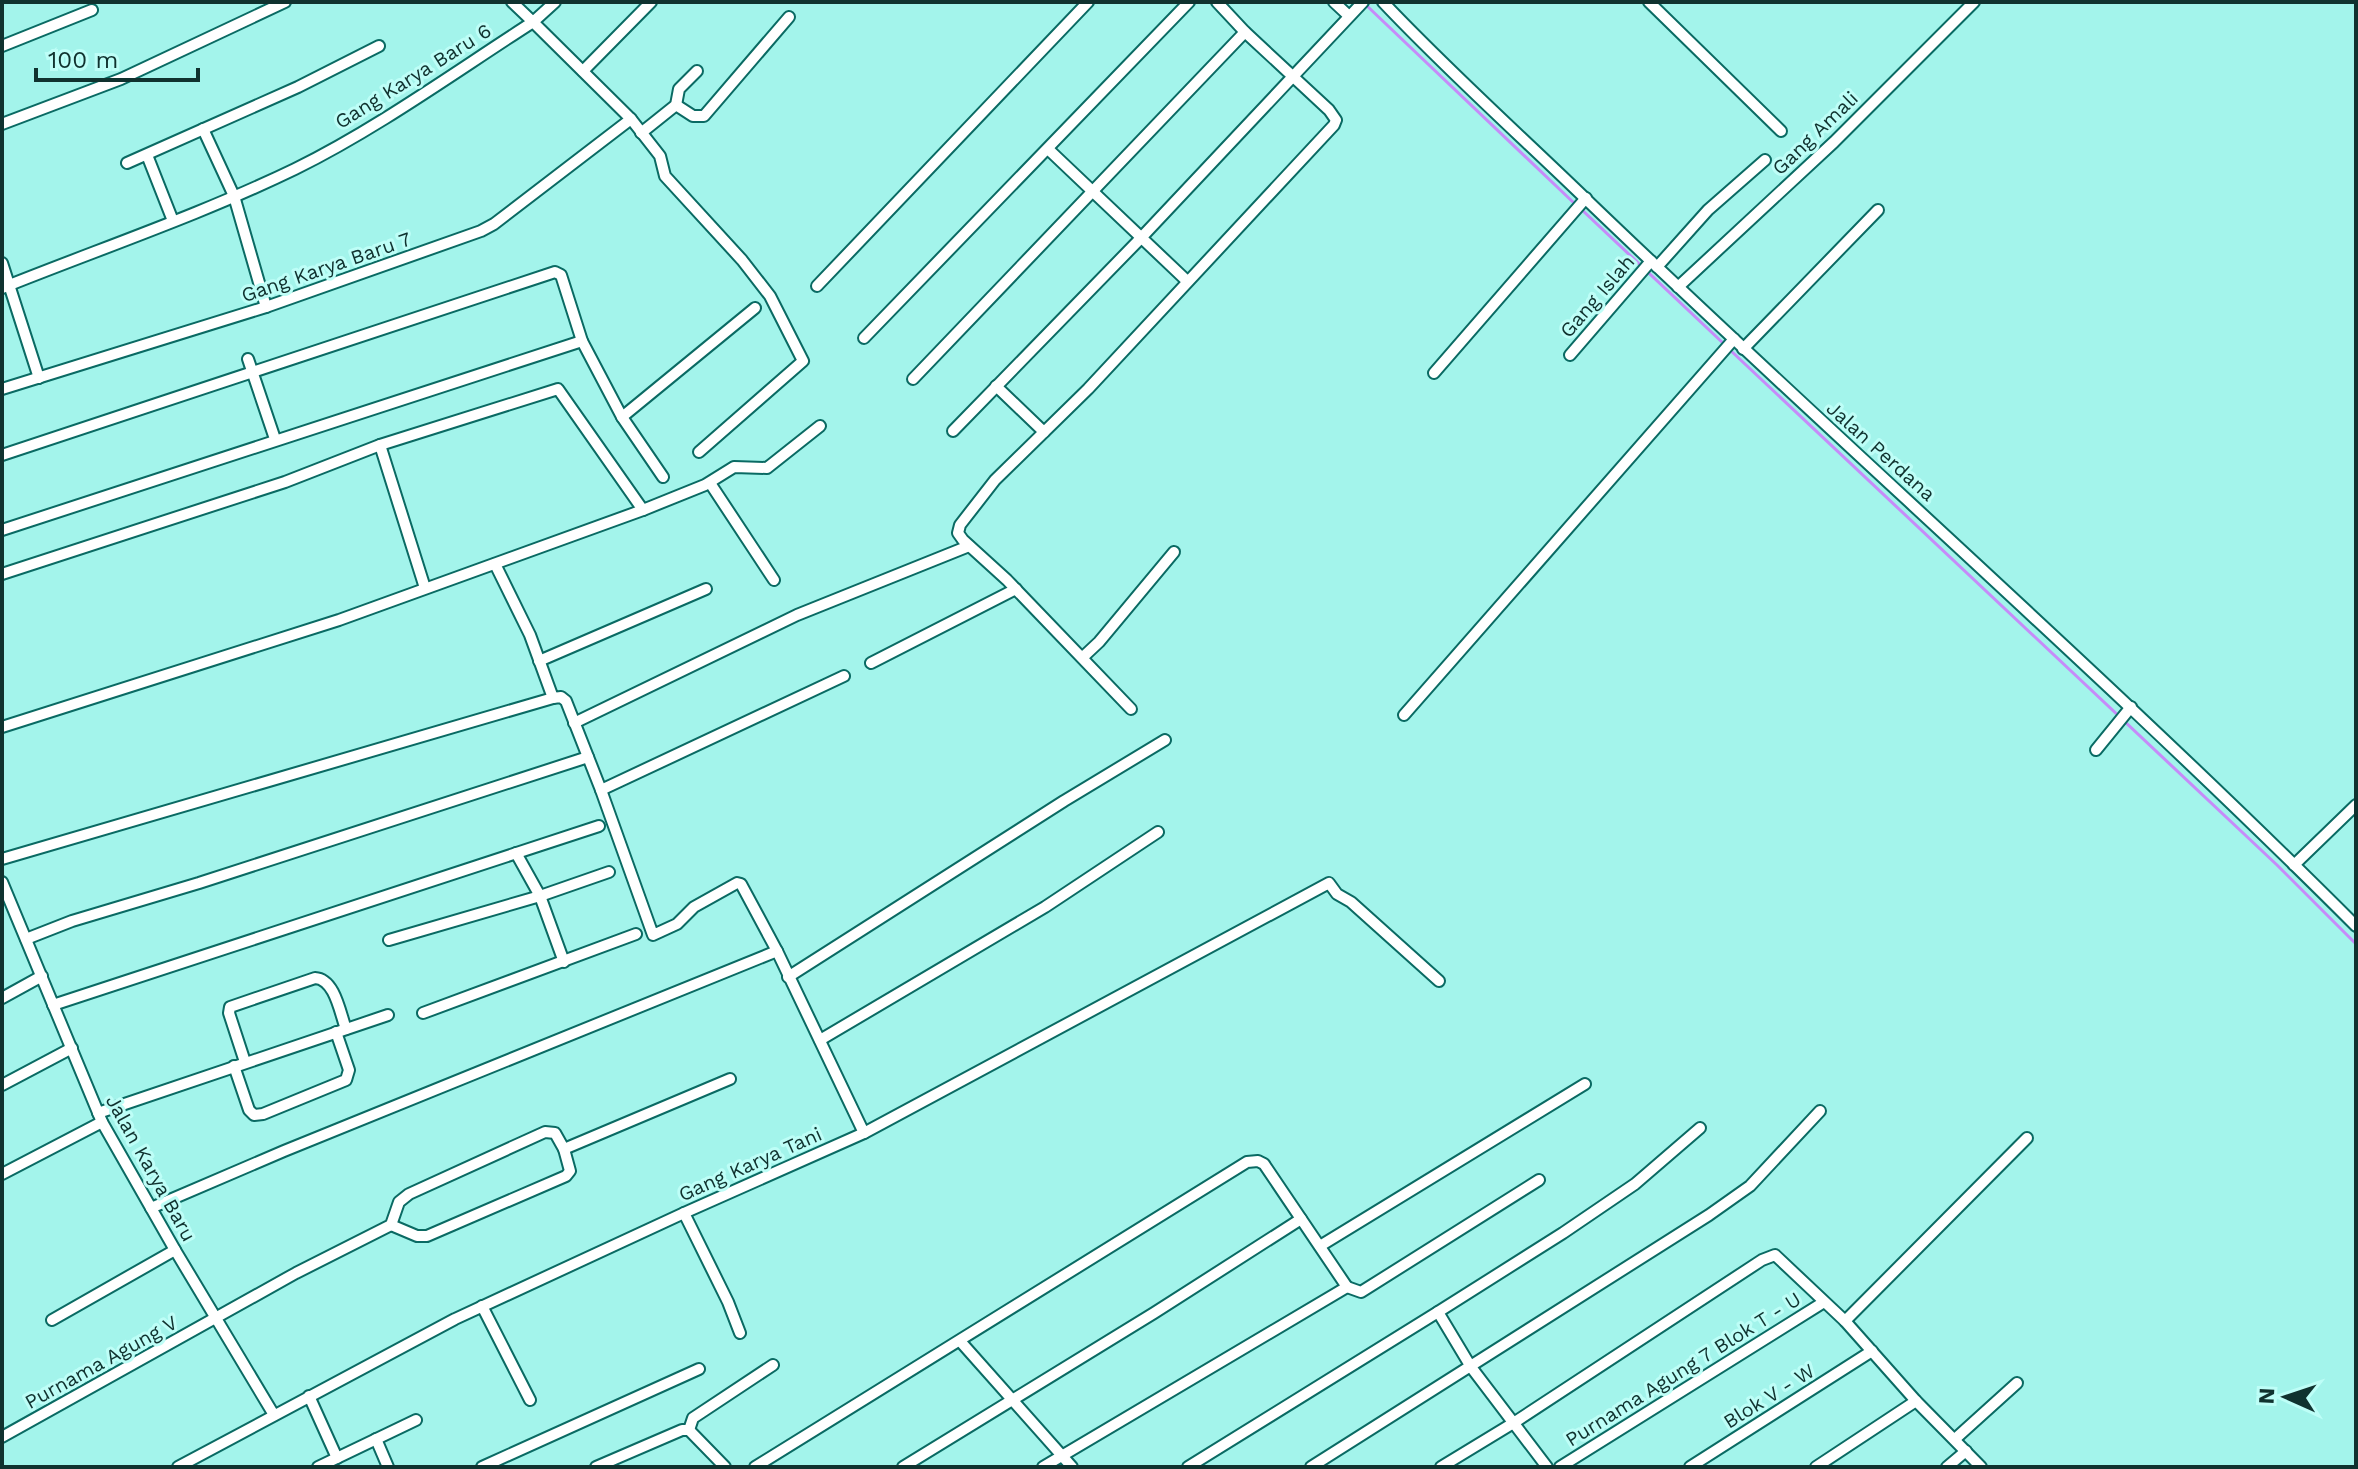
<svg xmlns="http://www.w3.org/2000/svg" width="2358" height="1469" font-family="'Work Sans',sans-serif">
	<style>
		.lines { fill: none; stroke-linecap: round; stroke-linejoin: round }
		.stream { stroke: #c68bf9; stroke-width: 3 }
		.minor-casing { stroke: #0a6a63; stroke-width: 14 }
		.minor { stroke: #fff; stroke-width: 10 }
		.labels { text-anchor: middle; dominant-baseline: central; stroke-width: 6; stroke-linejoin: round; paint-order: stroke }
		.street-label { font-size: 20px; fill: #10322f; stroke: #befef7 }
	</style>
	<rect width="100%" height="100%" fill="#a3f4eb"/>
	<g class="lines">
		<!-- stream -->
		<g class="stream">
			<polyline points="1366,5 1575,204"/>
			<polyline points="1581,209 1724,344"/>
			<polyline points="1729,349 2277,865 2356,944"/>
		</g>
		<!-- minor casing -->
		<g class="minor-casing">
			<g id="minor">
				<polyline points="512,2 533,22 555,2"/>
				<polyline points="1334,2 1349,16"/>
				<path d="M1383,2C1449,72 1522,137 1591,204C1844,447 2108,678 2356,926"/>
				<polyline points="1649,2 1781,131"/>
				<polyline points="2,46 92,10"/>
				<polyline points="583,71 651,2"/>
				<polyline points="676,105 693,116 704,116 789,17"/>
				<polyline points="2,124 121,79 285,2"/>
				<polyline points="203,129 234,196 266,307"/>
				<polyline points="641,133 676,105 679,89 697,71"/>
				<polyline points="1048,149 1187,281"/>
				<polyline points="147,155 173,221"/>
				<polyline points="127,163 298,87 379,46"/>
				<polyline points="2,263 39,378"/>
				<polyline points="1657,267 1708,210 1765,160"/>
				<polyline points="817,286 1088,2"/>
				<polyline points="1678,287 1834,142 1974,2"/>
				<path d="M2,288C99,249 200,215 295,169C378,128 455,72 533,22L631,119L660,156L665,176L742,260L770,296L803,361L699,452"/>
				<polyline points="864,338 1189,2"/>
				<polyline points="1743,349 1878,210"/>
				<polyline points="1570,355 1651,261"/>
				<polyline points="248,359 275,439"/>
				<polyline points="1434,373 1586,198"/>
				<polyline points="913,379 1245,32"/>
				<polyline points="996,386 1044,432"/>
				<polyline points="2,389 266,307 481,231 494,224 631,119"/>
				<polyline points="622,417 755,308"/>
				<polyline points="953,431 1140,239 1363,2"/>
				<polyline points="380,445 425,588"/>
				<polyline points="2,455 555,272 561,275 582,341 622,417 663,477"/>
				<polyline points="710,483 774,580"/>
				<polyline points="2,530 582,341"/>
				<polyline points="495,564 530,635 553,698 561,697 566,701 601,790 653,935 677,924 694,907 737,883 741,884 777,951 864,1133"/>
				<polyline points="2,574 285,482 380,445 558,389 643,510"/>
				<polyline points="1083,657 1099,642 1174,552"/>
				<polyline points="539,661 706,589"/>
				<polyline points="871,663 1016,589"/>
				<polyline points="1131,709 1007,580 963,540 958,533 960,525 995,480 1088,389 1334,125 1336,120 1329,110 1245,32 1217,2"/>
				<polyline points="1404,715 1734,339"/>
				<polyline points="574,723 797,615 969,546"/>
				<polyline points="2,727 339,620 643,510 705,485 734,467 767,468 820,426"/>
				<polyline points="2096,750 2131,707"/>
				<polyline points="601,790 844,676"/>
				<polyline points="516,853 540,896 564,962"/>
				<polyline points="2,859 553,698"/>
				<polyline points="2294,865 2356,805"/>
				<polyline points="2,882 102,1122 175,1250 274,1415"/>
				<polyline points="26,939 72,921 199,883 588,757"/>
				<polyline points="389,940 540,896 609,872"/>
				<polyline points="788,977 1064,801 1165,740"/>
				<polyline points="2,998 42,976"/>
				<polyline points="53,1005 599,826"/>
				<polyline points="423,1013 636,934"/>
				<polyline points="820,1040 1045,907 1158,832"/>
				<path d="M245,1062L229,1013L230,1007L315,978C335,979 340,1013 346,1029"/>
				<polyline points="234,1066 249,1110 254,1115 263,1114 346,1080 349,1070 336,1032"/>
				<polyline points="2,1085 72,1048"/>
				<polyline points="98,1113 388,1015"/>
				<polyline points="2,1174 102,1122"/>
				<polyline points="151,1208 284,1151 777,951"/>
				<polyline points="684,1213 728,1302 740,1333"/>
				<polyline points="391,1225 417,1236 427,1236 566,1176 570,1171 564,1149"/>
				<polyline points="1320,1246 1585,1084"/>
				<polyline points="482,1306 530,1400"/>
				<polyline points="52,1320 175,1250"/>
				<polyline points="1845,1321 2027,1138"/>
				<polyline points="960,1341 1072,1467"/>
				<polyline points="309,1396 337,1458"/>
				<polyline points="689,1430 693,1418 773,1365"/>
				<polyline points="689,1430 725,1467"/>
				<polyline points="2,1437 296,1273 391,1225 399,1202 409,1194 545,1132 555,1133 564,1149 730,1079"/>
				<polyline points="376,1439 388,1467"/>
				<polyline points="1955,1439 2017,1383"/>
				<polyline points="178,1467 455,1319 684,1213 864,1133 1329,883 1337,894 1351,902 1439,981"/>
				<polyline points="318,1467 416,1420"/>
				<polyline points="482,1467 699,1369"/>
				<polyline points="596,1467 682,1430 689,1430"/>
				<polyline points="755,1467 1247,1162 1258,1161 1264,1164 1347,1287"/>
				<polyline points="903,1467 1154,1313 1301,1219"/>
				<polyline points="1043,1467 1347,1287 1361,1292 1539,1180"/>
				<polyline points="1188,1467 1438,1312"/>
				<polyline points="1311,1467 1709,1215 1750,1186 1820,1111"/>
				<polyline points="1441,1467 1515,1422 1762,1260 1775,1255 1845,1321 1916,1401 1981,1467"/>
				<polyline points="1547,1467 1471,1367 1438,1312 1563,1233 1635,1184 1700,1128"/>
				<polyline points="1560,1467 1824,1302"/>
				<polyline points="1690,1467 1872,1351"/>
				<polyline points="1816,1467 1916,1401"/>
				<polyline points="1947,1467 1966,1451"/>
			</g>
		</g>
		<!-- minor -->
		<use href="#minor" class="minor"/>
	</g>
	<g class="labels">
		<!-- street labels -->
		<g class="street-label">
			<text transform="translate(413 76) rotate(-32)">Gang Karya Baru 6</text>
			<text transform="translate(1815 133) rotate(-44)">Gang Amali</text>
			<text transform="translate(326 267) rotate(-19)">Gang Karya Baru 7</text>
			<text transform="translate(1597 296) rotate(-49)">Gang Islah</text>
			<text transform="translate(1881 451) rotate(42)">Jalan Perdana</text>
			<text transform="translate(750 1164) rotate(-24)">Gang Karya Tani</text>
			<text transform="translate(151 1168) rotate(61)">Jalan Karya Baru</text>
			<text transform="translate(101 1362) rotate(-29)">Purnama Agung V</text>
			<text transform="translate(1683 1369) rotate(-32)">Purnama Agung 7 Blok T - U</text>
			<text transform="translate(1769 1396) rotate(-32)">Blok V - W</text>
		</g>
	</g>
	<!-- border -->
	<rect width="2358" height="1469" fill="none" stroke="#10322f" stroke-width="8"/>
	<!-- north arrow -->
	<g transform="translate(2286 1397) rotate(273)" stroke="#befef7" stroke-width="6" paint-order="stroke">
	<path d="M0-6L14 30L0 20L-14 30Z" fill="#10322f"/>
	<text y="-12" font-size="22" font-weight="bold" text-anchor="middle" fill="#10322f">N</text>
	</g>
	<!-- scale -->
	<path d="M36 68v12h162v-12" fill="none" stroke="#10322f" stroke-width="4"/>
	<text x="48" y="68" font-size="24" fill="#10322f" stroke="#befef7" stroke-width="6" paint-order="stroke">100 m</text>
</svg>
